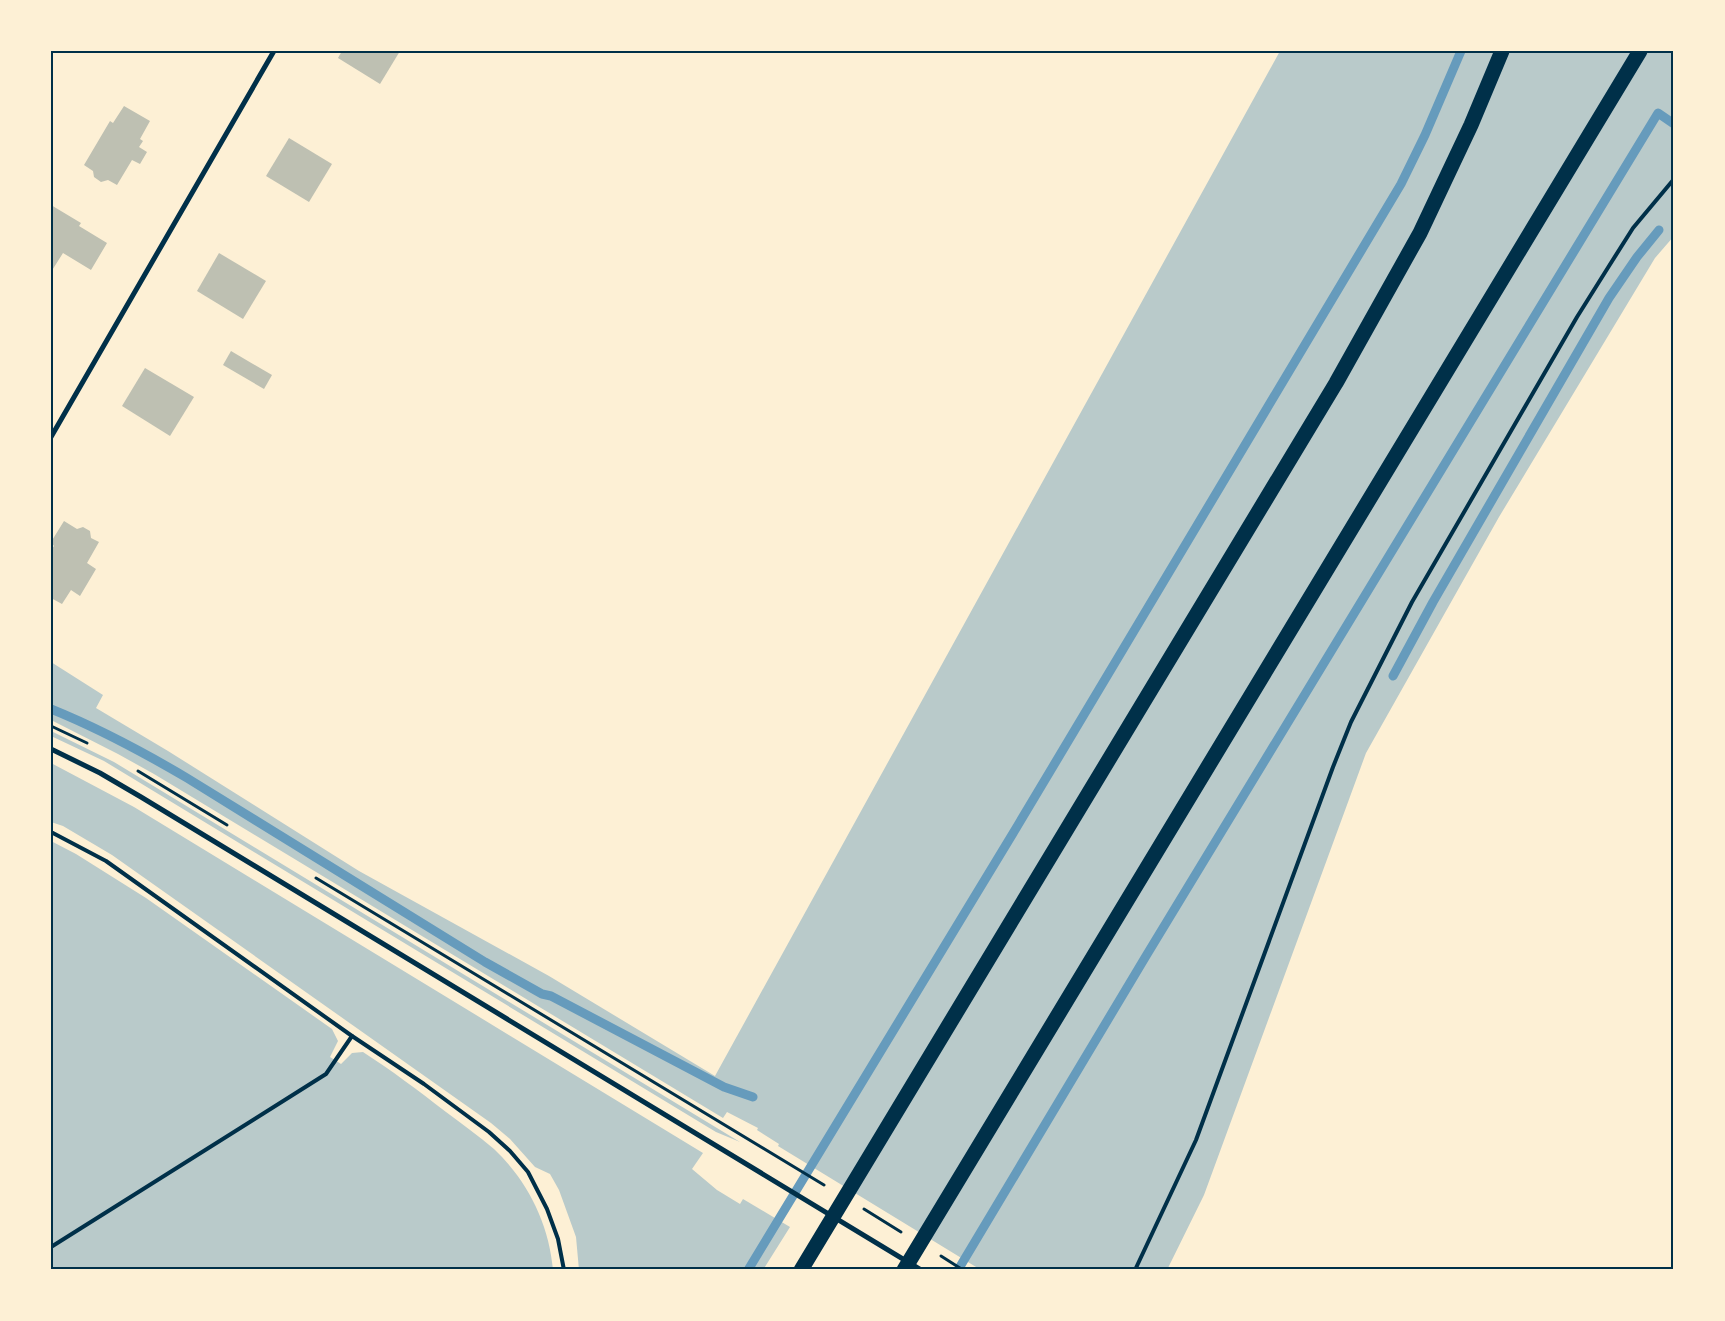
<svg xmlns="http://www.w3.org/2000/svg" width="1725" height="1321" font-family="'Noto Serif',serif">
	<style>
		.green { fill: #b9caca }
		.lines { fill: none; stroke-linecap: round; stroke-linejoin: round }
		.stream { stroke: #669bbc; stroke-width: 9 }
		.building { fill: #bec0b2 }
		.path { stroke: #003049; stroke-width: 3 }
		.service { stroke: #003049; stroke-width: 4 }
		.minor { stroke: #003049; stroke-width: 5 }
		.motorway { stroke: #003049; stroke-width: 15 }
		.neatline { fill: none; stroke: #003049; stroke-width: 2 }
	</style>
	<rect width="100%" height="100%" fill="#fdf0d5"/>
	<!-- green -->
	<g class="green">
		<polygon points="1280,51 1674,51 1674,236 1655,258 1499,517 1366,753 1204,1195 1167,1270 981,1270 778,1146 779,1144 757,1130 758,1128 727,1112 723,1118 154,774 118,754 51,720 51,662 103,695 96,708 168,751 359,871 549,976 715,1076"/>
		<polygon points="51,731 114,762 740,1142 716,1132 104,761 51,736"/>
		<polygon points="51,763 134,807 703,1153 692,1169 717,1190 740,1204 743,1199 790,1227 763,1270 579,1270 576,1237 559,1190 550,1174 535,1167 510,1139 491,1123 112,855 63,826 51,822"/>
		<path d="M51,841L76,854L146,898L332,1029L338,1041L330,1057L341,1064L352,1053L363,1052C391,1070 419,1091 446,1112C462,1124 479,1136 494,1149C528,1181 549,1224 553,1270H51Z"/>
	</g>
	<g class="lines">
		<!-- stream -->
		<g class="stream">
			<polyline points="1393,676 1433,602 1609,298 1637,257 1659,230"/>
			<path d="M51,709C98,728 143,752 187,778L485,962L542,994L551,996L724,1087L753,1097"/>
			<polyline points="748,1270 1018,825 1401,184 1425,135 1461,51"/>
			<polyline points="958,1270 1146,956 1658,113 1674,124"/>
		</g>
	</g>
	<!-- building -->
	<g class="building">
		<polygon points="342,51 400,51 380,84 338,58"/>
		<polygon points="124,106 150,121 140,139 143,141 139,147 147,152 140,164 132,160 117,185 108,180 101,182 94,177 93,171 84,165 110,121 113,123"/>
		<polygon points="289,138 332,164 309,202 266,176"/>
		<polygon points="51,205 81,223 79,226 107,243 91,270 63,253 51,272"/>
		<polygon points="219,253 266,281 243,319 197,291"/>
		<polygon points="231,351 272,375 264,389 223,365"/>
		<polygon points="145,368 194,397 170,436 122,406"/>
		<polygon points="64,521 77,529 83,527 90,531 91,538 99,542 87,563 96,569 80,596 71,590 62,604 51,598 51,550 54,546 51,542"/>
	</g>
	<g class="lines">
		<!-- path -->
		<g class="path">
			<polyline points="51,726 87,743"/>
			<polyline points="138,771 227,825"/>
			<polyline points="316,878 824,1185"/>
			<polyline points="864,1209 901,1232"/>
			<polyline points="941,1256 963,1270"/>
		</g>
		<!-- service -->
		<g class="service">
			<polyline points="51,832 106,861 352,1036 424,1084 489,1132 510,1151 528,1172 547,1209 558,1239 564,1270"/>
			<polyline points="51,1247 326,1074 352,1036"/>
			<polyline points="1135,1270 1196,1140 1333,767 1351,722 1412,602 1577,317 1609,266 1633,228 1674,179"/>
		</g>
		<!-- minor -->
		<g class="minor">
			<polyline points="51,437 274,51"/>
			<polyline points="51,749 100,773 141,797 921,1270"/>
		</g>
		<!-- motorway -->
		<g class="motorway">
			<polyline points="801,1270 1336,383 1420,233 1471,125 1502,51"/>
			<polyline points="904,1270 1640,51"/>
		</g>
	</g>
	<!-- border -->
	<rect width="1725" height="1321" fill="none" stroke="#fdf0d5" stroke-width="105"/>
	<rect x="52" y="52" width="1620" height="1216" class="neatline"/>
</svg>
